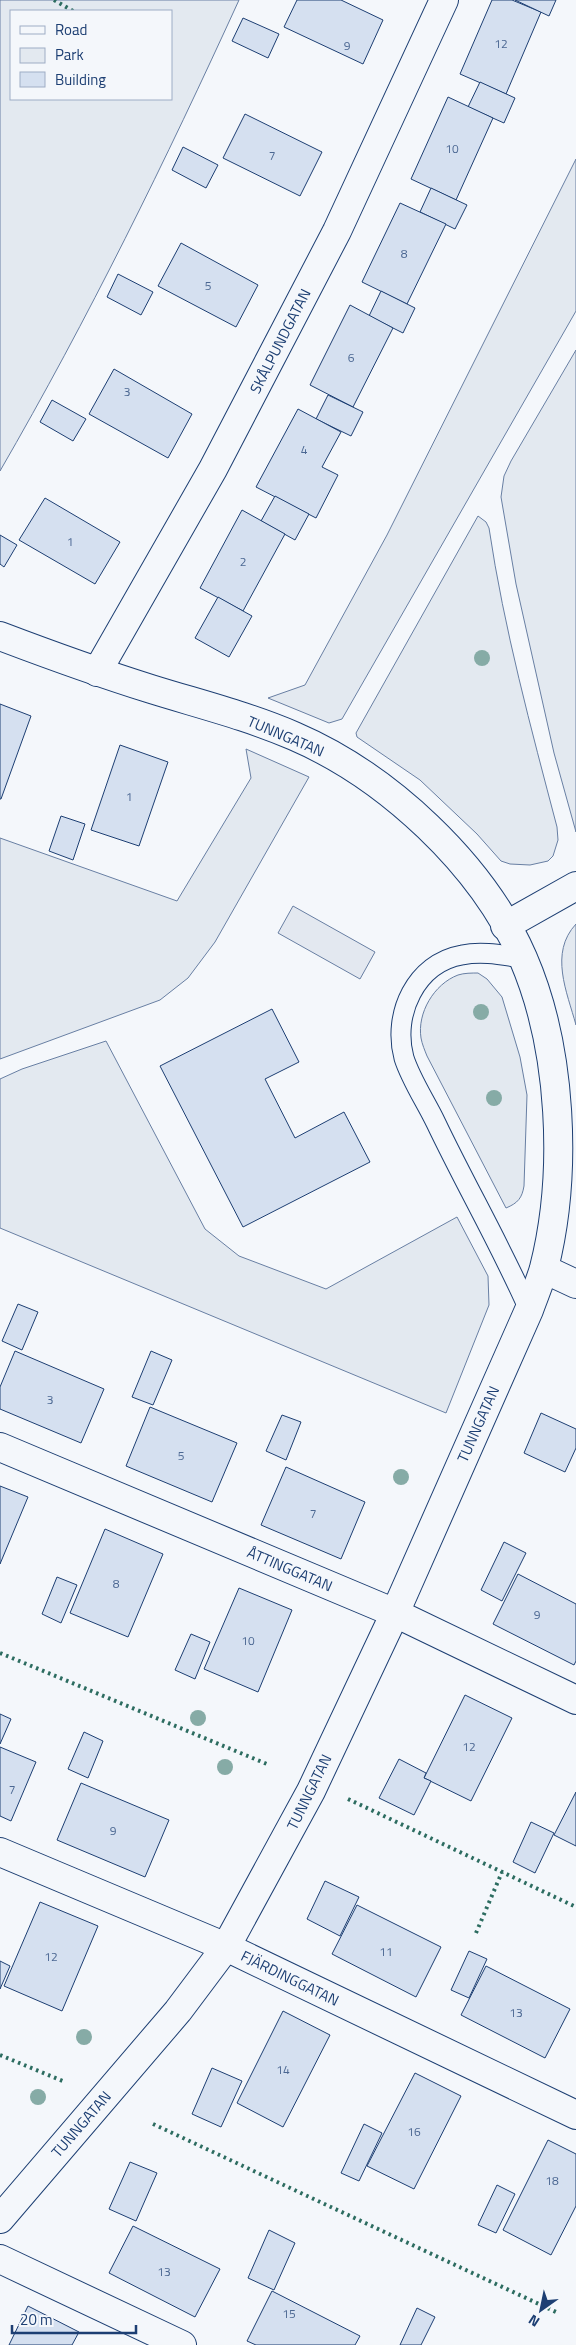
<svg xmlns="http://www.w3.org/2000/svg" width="576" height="2345" font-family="'Titillium Web',sans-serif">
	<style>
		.green { fill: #e3e9f0; stroke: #687fa3; fill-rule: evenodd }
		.parking { fill: #e3e8f0; stroke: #687fa3 }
		.building { fill: #d5e0f0; stroke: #1d3f73 }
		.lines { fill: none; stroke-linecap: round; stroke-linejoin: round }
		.lane-casing { stroke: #1d3f73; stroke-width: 21 }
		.street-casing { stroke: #1d3f73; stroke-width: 30 }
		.lane { stroke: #f4f7fb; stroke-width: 19 }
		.street { stroke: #f4f7fb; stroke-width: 28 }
		.hedge { stroke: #2c6c60; stroke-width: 4; stroke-dasharray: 2.5 4; stroke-linecap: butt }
		.tree { fill: #86aba6 }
		.labels { text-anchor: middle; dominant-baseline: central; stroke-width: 4; stroke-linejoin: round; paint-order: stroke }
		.number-label { font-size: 12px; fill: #4b6792 }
		.street-label { font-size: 15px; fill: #1d3f73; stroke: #f4f7fb }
	</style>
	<rect width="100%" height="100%" fill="#f4f7fb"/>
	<!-- green -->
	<g class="green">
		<path d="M0,0H239C166,160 88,319 0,471ZM11,11H171V99H11Z"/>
		<polygon points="576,159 576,311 342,719 329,723 268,698 305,685 387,535"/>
		<polygon points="576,350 576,832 554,753 516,584 501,497 504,476 511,461"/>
		<path d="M478,516L486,522L489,528C504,629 531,728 557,827L558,840L553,856L548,861L530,865L510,864L501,861L477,834L420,780L357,737L356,733Z"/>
		<polygon points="246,749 309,777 215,942 188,978 160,1000 0,1059 0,838 177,901 251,778"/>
		<path d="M576,924V1025C567,992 549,953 576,924Z"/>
		<path d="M478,973L487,979L502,997L520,1057L527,1095L524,1186C522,1198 518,1203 506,1208L427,1056C425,1051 422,1044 421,1038C417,1013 434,984 458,975C464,973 472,973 478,973Z"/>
		<polygon points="106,1041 205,1229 239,1256 326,1289 457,1217 488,1276 489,1305 446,1413 0,1228 0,1079 22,1069"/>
	</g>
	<!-- parking -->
	<polygon class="parking" points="293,906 375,952 360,979 278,933"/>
	<!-- building -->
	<g class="building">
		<polygon points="297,0 341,0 383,20 363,64 284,27"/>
		<polygon points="492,0 512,0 541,12 506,94 460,74"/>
		<polygon points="515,0 556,0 549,16"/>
		<polygon points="243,18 279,34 268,58 232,41"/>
		<polygon points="480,82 515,98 504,123 468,107"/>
		<polygon points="448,97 493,118 456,200 411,179"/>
		<polygon points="245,114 322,152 300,196 223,158"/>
		<polygon points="183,147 218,165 206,188 172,170"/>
		<polygon points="431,188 467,205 455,229 420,212"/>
		<polygon points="400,203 446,224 407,304 362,282"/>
		<polygon points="181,243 258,285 236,327 158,286"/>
		<polygon points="118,274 153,292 141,315 107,297"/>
		<polygon points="381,291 415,308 403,333 369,316"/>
		<polygon points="350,305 393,328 353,407 310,385"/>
		<polygon points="114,369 192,414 168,458 89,414"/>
		<polygon points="328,395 363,412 351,436 316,419"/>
		<polygon points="52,400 86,419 73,441 40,422"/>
		<polygon points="298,409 341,432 322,467 338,475 316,518 256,487"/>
		<polygon points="275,496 309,514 295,540 261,521"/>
		<polygon points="45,498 120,542 95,584 19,540"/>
		<polygon points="242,510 285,534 243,611 200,588"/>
		<polygon points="0,535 17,545 4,567 0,564"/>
		<polygon points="218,597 252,616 229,657 195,638"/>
		<polygon points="0,704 31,716 1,799 0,799"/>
		<polygon points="120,745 168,762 139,846 91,830"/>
		<polygon points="61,816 85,824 73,860 49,851"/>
		<polygon points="272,1009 299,1062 265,1079 295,1138 344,1112 370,1162 243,1227 160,1066"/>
		<polygon points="18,1304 38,1312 22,1350 2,1341"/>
		<polygon points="15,1351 104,1389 81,1443 0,1409 0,1387"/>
		<polygon points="151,1351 172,1360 153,1405 132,1397"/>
		<polygon points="150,1407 237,1443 212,1502 126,1466"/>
		<polygon points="541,1413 576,1429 576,1448 565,1472 524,1453"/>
		<polygon points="282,1415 301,1422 286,1460 266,1451"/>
		<polygon points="286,1467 365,1502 341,1559 261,1525"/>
		<polygon points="0,1486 28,1497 0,1564"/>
		<polygon points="105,1529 163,1554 128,1637 70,1613"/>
		<polygon points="504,1542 526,1553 502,1601 481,1590"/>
		<polygon points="518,1574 576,1604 576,1661 574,1665 493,1624"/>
		<polygon points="57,1577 77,1585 61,1623 42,1614"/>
		<polygon points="239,1588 292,1610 258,1692 204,1669"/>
		<polygon points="191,1634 210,1642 195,1679 175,1670"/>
		<polygon points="465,1695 512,1718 471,1801 424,1778"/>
		<polygon points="0,1714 11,1719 0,1744"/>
		<polygon points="84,1732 103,1741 88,1778 68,1769"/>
		<polygon points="0,1747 36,1762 11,1821 0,1816"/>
		<polygon points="399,1759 426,1773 424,1778 431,1781 414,1815 379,1798"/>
		<polygon points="81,1783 169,1820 145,1877 57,1840"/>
		<polygon points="576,1792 576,1846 554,1835"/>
		<polygon points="531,1822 554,1833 535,1873 513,1862"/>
		<polygon points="325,1881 359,1897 340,1936 307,1919"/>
		<polygon points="40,1902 98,1926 62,2011 4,1986"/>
		<polygon points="357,1905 441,1947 416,1997 332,1954"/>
		<polygon points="469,1951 487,1959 469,1998 451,1990"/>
		<polygon points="0,1961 10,1966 0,1989"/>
		<polygon points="486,1966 570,2009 545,2058 461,2015"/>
		<polygon points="283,2011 330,2035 283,2127 237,2103"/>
		<polygon points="212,2068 242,2081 221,2127 192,2114"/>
		<polygon points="415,2073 461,2096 414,2189 367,2166"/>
		<polygon points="364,2124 382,2133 359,2181 341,2173"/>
		<polygon points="548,2140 576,2154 576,2206 551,2255 503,2230"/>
		<polygon points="130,2162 157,2173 136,2221 109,2209"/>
		<polygon points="497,2185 515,2194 496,2233 478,2225"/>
		<polygon points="133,2226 220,2269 195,2317 109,2273"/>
		<polygon points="269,2230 295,2243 274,2290 248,2278"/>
		<polygon points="272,2291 360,2336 355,2345 256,2345 247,2341"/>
		<polygon points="28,2306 79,2332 72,2345 9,2345"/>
		<polygon points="417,2308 435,2317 421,2345 400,2345"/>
	</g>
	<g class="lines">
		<!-- lane casing -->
		<g class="lane-casing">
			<path id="lane" d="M523,958C502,955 482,951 462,955C416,963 392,1014 404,1058C411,1080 426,1102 436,1123C466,1186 501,1246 529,1310"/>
		</g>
		<!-- street casing -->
		<g class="street-casing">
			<g id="street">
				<path d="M0,636C50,655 100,673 151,689C199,704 248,716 294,736C387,776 482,864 523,958C562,1048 568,1173 544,1268C540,1282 534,1296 529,1310L395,1613L311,1791L226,1947L178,2011L0,2219"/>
				<polyline points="97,672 213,469 337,231 444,0"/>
				<polyline points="505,926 576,886"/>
				<polyline points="544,1269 576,1284"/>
				<polyline points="0,1447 395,1613 576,1700"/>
				<polyline points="0,1852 226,1947 576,2115"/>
				<polyline points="0,2259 182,2345"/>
			</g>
		</g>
		<!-- lane -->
		<use href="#lane" class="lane"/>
		<!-- street -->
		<use href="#street" class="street"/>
		<!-- hedge -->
		<g class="hedge">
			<polyline points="54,0 73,11"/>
			<polyline points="0,1653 267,1764"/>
			<polyline points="348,1799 576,1907"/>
			<polyline points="476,1933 502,1872"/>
			<polyline points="0,2055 65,2082"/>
			<polyline points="153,2124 556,2312"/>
		</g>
	</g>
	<!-- trees -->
	<g class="tree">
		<circle cx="482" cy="658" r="8"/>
		<circle cx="481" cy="1012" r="8"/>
		<circle cx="494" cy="1098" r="8"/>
		<circle cx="401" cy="1477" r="8"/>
		<circle cx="198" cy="1718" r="8"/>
		<circle cx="225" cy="1767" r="8"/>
		<circle cx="84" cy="2037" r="8"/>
		<circle cx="38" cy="2097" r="8"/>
	</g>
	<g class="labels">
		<!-- number labels -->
		<g class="number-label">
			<text x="501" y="43">12</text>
			<text x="347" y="45">9</text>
			<text x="452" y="148">10</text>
			<text x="272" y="155">7</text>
			<text x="404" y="253">8</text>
			<text x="208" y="285">5</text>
			<text x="351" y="357">6</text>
			<text x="127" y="391">3</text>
			<text x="304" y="449">4</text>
			<text x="70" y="541">1</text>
			<text x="243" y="561">2</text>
			<text x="129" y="796">1</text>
			<text x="50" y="1399">3</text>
			<text x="181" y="1455">5</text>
			<text x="313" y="1513">7</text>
			<text x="116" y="1583">8</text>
			<text x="537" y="1614">9</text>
			<text x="248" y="1640">10</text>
			<text x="469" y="1746">12</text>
			<text x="12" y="1789">7</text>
			<text x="113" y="1830">9</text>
			<text x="386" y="1951">11</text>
			<text x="51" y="1956">12</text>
			<text x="516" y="2012">13</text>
			<text x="283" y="2069">14</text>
			<text x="414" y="2131">16</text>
			<text x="552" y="2180">18</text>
			<text x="164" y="2271">13</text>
			<text x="289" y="2313">15</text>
		</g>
		<!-- street labels -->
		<g class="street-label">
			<text transform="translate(280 341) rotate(-63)">SKÅLPUNDGATAN</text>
			<text transform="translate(286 736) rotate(23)">TUNNGATAN</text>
			<text transform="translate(478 1424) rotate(-66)">TUNNGATAN</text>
			<text transform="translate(290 1569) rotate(23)">ÅTTINGGATAN</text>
			<text transform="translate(309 1792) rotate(-64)">TUNNGATAN</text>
			<text transform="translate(290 1978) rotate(26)">FJÄRDINGGATAN</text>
			<text transform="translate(81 2124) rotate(-49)">TUNNGATAN</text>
		</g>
	</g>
	<!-- legend -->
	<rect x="10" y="10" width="162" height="90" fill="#f4f7fb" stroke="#9eadc5"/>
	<rect x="20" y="26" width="25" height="8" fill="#f4f7fb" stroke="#9eadc5"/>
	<text x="55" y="35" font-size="15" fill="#1d3f73">Road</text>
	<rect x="20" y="48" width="25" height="15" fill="#e3e9f0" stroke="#9eadc5"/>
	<text x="55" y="60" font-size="15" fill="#1d3f73">Park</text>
	<rect x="20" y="72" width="25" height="15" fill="#d5e0f0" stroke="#9eadc5"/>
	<text x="55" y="85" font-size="15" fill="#1d3f73">Building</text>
	<!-- north arrow -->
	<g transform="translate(541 2310) rotate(213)" stroke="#f4f7fb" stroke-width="4" paint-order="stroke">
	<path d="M0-4L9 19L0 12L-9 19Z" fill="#1d3f73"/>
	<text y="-8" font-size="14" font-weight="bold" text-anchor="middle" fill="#1d3f73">N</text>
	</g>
	<!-- scale -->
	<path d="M12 2325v8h124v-8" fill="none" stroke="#1d3f73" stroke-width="2.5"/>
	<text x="20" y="2325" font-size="15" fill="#1d3f73" stroke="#f4f7fb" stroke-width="4" paint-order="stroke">20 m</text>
</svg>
